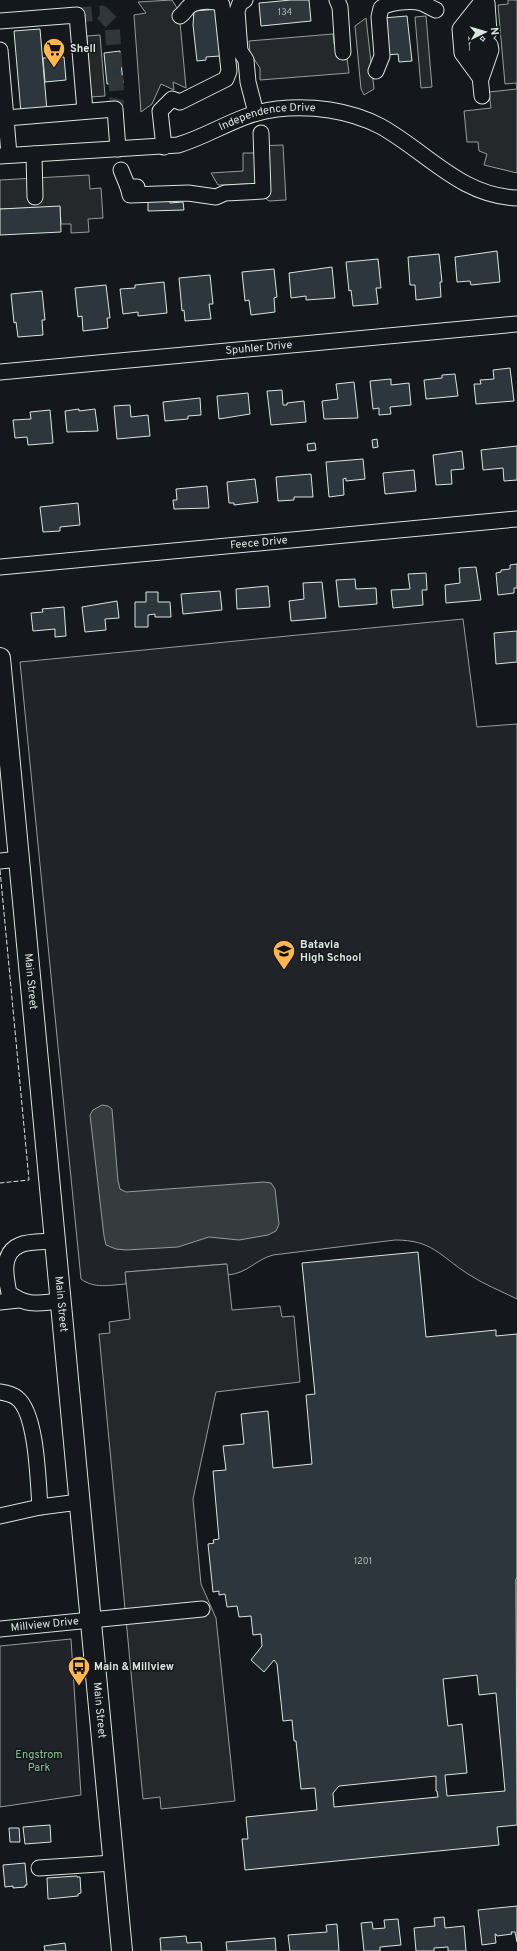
<svg xmlns="http://www.w3.org/2000/svg" width="517" height="1951" font-family="Overpass,sans-serif">
	<style>
		.green { fill: #202428; stroke: #939e99 }
		.parking { fill: #24282b; stroke: #939e99 }
		.water { fill: #363b3e; stroke: #939e99 }
		.building { fill: #2c363c; stroke: #d8e6dc; fill-rule: evenodd }
		.lines { fill: none; stroke-linecap: round; stroke-linejoin: round }
		.minor-tunnel { stroke: #313739; stroke-width: 15; stroke-dasharray: 15 8; stroke-linecap: butt }
		.minor-casing { stroke: #d8e6dc; stroke-width: 17 }
		.major-casing { stroke: #d8e6dc; stroke-width: 22 }
		.minor { stroke: #14181c; stroke-width: 15 }
		.major { stroke: #14181c; stroke-width: 20 }
		.fence { stroke: #d8e6dc; stroke-width: 1; stroke-dasharray: 5 2; stroke-linecap: butt }
		.labels { text-anchor: middle; dominant-baseline: central; stroke-width: 3; stroke-linejoin: round; paint-order: stroke }
		.number-label { font-size: 9px; fill: #adbab4 }
		.poi-label { font-size: 11px; font-weight: bold; fill: #d8e6dc; stroke: #14181c; text-anchor: start }
		.street-label { font-size: 11px; fill: #d8e6dc; stroke: #14181c }
		.park-label { font-size: 11px; fill: #8ac095; stroke: #14181c }
	</style>
	<rect width="100%" height="100%" fill="#14181c"/>
	<!-- green -->
	<g class="green">
		<path d="M463,619L477,727L517,724V1299C501,1291 483,1284 468,1274C439,1255 432,1240 395,1240L273,1255C255,1260 248,1273 228,1275L226,1264L126,1272V1284C110,1285 94,1289 81,1279L20,662Z"/>
		<polygon points="71,1639 81,1795 0,1807 0,1646"/>
	</g>
	<!-- parking -->
	<g class="parking">
		<polygon points="172,0 179,11 186,88 173,82 174,90 161,84 152,104 141,112 134,15 146,13 138,2"/>
		<polygon points="508,0 517,0 517,173 484,165 487,154 479,151 478,142 467,142 464,111 491,108 489,92 517,89 516,83 505,84 498,5 508,4"/>
		<polygon points="426,16 432,87 421,88 415,17"/>
		<polygon points="366,18 374,89 364,95 361,89 355,26"/>
		<polygon points="333,34 334,44 347,58 349,73 260,80 260,68 250,53 249,41"/>
		<polygon points="100,35 105,96 91,97 87,36"/>
		<polygon points="283,145 286,200 269,201 248,184 218,185 211,173 243,171 243,153 255,153 255,146"/>
		<polygon points="89,175 90,189 101,188 103,218 88,219 89,232 71,233 71,224 61,224 60,207 0,209 0,180"/>
		<polygon points="227,1264 232,1310 280,1306 282,1317 294,1316 300,1382 216,1392 193,1499 201,1584 216,1618 235,1801 161,1809 160,1797 143,1799 99,1334 110,1333 109,1322 130,1319 125,1272"/>
	</g>
	<!-- water -->
	<polygon class="water" points="102,1105 108,1106 112,1109 118,1181 120,1189 126,1192 264,1182 271,1183 275,1189 279,1224 276,1231 268,1235 239,1240 209,1237 178,1247 126,1250 116,1249 106,1245 104,1236 90,1115 93,1110"/>
	<!-- building -->
	<g class="building">
		<polygon points="291,0 309,0 311,21 261,26 259,3"/>
		<polygon points="218,9 220,56 206,57 206,60 197,61 193,25 194,11"/>
		<polygon points="407,16 412,61 399,62 398,54 387,55 383,18"/>
		<polygon points="40,29 47,111 21,113 14,31"/>
		<polygon points="120,51 123,83 107,84 104,53"/>
		<polygon points="64,57 66,80 45,82 43,58"/>
		<polygon points="169,196 170,203 183,202 184,210 148,211 148,197"/>
		<polygon points="60,206 61,232 0,235 0,209"/>
		<polygon points="497,251 500,282 471,285 470,281 457,282 455,257"/>
		<polygon points="439,254 442,282 440,282 441,297 416,300 415,285 410,285 408,257"/>
		<polygon points="378,259 381,288 376,288 378,304 353,306 351,290 349,291 346,262"/>
		<polygon points="332,267 335,298 306,300 306,296 291,298 289,273"/>
		<polygon points="274,269 277,297 274,298 275,312 251,315 249,300 245,301 242,272"/>
		<polygon points="210,275 213,304 209,304 211,319 185,321 184,310 182,311 179,278"/>
		<polygon points="164,282 167,313 138,316 138,312 123,314 120,289 135,288 135,285"/>
		<polygon points="106,285 110,318 107,318 108,328 83,331 82,316 78,317 75,288"/>
		<polygon points="42,291 45,320 42,320 43,335 18,337 16,322 14,323 11,294"/>
		<polygon points="510,368 514,401 476,404 474,384 481,384 480,380 494,379 493,370"/>
		<polygon points="455,374 458,396 426,399 424,380 442,378 442,375"/>
		<polygon points="391,379 391,385 409,383 411,405 390,407 391,414 379,415 379,408 373,409 370,381"/>
		<polygon points="354,382 358,418 324,419 322,401 338,399 336,384"/>
		<polygon points="282,390 283,405 287,405 287,403 304,401 306,422 271,425 267,391"/>
		<polygon points="248,393 250,414 219,419 217,396"/>
		<polygon points="200,398 201,415 188,416 188,419 165,421 163,402"/>
		<polygon points="130,405 131,417 148,415 150,436 117,439 114,406"/>
		<polygon points="79,409 79,411 95,409 98,431 67,432 65,411"/>
		<polygon points="50,410 53,443 28,445 27,437 15,438 13,420 31,419 30,412"/>
		<polygon points="377,439 378,447 373,448 372,440"/>
		<polygon points="315,443 316,450 308,451 307,444"/>
		<polygon points="517,446 517,480 504,481 503,468 483,470 481,450"/>
		<polygon points="462,451 464,469 451,470 452,484 436,485 433,455"/>
		<polygon points="363,459 365,479 346,481 346,478 343,479 344,495 329,497 326,462"/>
		<polygon points="414,470 416,491 385,494 383,473"/>
		<polygon points="311,474 313,497 294,497 294,500 278,501 276,477"/>
		<polygon points="255,479 258,502 234,505 234,503 229,503 227,482"/>
		<polygon points="207,486 209,508 174,509 173,500 177,500 176,489"/>
		<polygon points="78,503 80,525 60,527 60,531 43,532 40,507"/>
		<polygon points="517,564 517,588 514,588 514,593 498,595 496,573 501,572 501,570 510,569 510,565"/>
		<polygon points="476,567 481,600 446,603 445,585 460,583 459,568"/>
		<polygon points="426,573 427,590 422,590 423,605 393,608 391,590 410,589 408,574"/>
		<polygon points="355,579 356,589 376,588 377,604 339,607 336,580"/>
		<polygon points="322,582 326,618 291,621 289,601 304,599 303,583"/>
		<polygon points="268,586 270,607 237,609 236,589"/>
		<polygon points="220,591 222,610 183,614 181,594"/>
		<polygon points="146,592 158,592 158,602 170,602 171,617 155,617 155,614 148,615 148,627 135,627 135,602 146,602"/>
		<polygon points="117,601 119,618 105,619 106,630 85,632 82,607"/>
		<polygon points="64,607 66,636 55,637 55,629 33,631 31,613 43,612 42,609"/>
		<polygon points="517,631 517,662 496,664 494,633"/>
		<path d="M418,1252L426,1337L496,1330V1336L517,1334V1578L516,1579L517,1825L497,1827L499,1845L245,1870L242,1839H248L246,1817L317,1810L315,1788L301,1789L296,1741H294L292,1720L283,1721L277,1664L274,1660L264,1672L251,1660L262,1646L261,1634L253,1635L251,1616L239,1617L237,1606L227,1607L225,1594L219,1595V1591L213,1592L208,1544L214,1543L213,1540L219,1539L213,1471L226,1470L223,1446L244,1444L241,1414L268,1411L273,1468L312,1464L306,1395L315,1394L302,1263ZM477,1675L479,1695L496,1693L505,1791L447,1796L445,1775L467,1773L462,1724L448,1726L443,1679ZM436,1776V1791H437L438,1797L334,1807L333,1793L339,1786Z"/>
		<polygon points="50,1825 51,1842 25,1844 23,1827"/>
		<polygon points="9,1828 19,1828 20,1842 10,1842"/>
		<polygon points="25,1863 27,1885 25,1885 25,1887 13,1888 13,1886 5,1887 3,1865"/>
		<polygon points="77,1876 77,1877 80,1877 81,1893 78,1894 78,1896 48,1899 47,1878"/>
		<polygon points="517,1906 517,1942 515,1932 511,1932 512,1934 497,1936 496,1934 495,1934 496,1943 482,1945 478,1910"/>
		<polygon points="444,1917 445,1928 464,1926 466,1951 448,1951 448,1947 434,1948 434,1951 416,1951 414,1928 435,1926 434,1918"/>
		<polygon points="398,1919 401,1945 380,1947 380,1951 364,1951 361,1923 372,1922 373,1929 385,1928 384,1920"/>
		<polygon points="337,1924 339,1951 290,1951 288,1935 327,1932 326,1925"/>
		<polygon points="186,1936 187,1943 201,1942 202,1951 161,1951 160,1938"/>
		<polygon points="275,1938 276,1951 227,1951 226,1942"/>
		<polygon points="65,1943 66,1951 45,1951 44,1946"/>
	</g>
	<g class="lines">
		<!-- minor-tunnel -->
		<g class="minor-tunnel">
			<polyline points="77,15 102,13 112,23 117,98 115,109"/>
			<polyline points="468,34 469,47"/>
		</g>
		<!-- minor casing -->
		<g class="minor-casing">
			<g id="minor">
				<polyline points="245,0 240,3 237,11 240,51 246,60 248,82 256,113"/>
				<polyline points="337,0 340,7 343,52"/>
				<polyline points="487,3 489,32"/>
				<polyline points="0,21 77,15 85,111"/>
				<polyline points="475,33 475,28 482,8"/>
				<polyline points="477,46 482,96"/>
				<polyline points="0,50 6,118"/>
				<path d="M376,71L382,56L379,17L381,8C390,2 411,0 422,3C427,5 431,8 436,10"/>
				<polyline points="482,76 491,50 490,45"/>
				<polyline points="481,79 462,53 460,29 483,0"/>
				<path d="M164,147L160,111L172,99L180,102L226,79L229,71L222,5C216,0 199,0 191,5C186,8 185,13 180,16"/>
				<polyline points="34,154 35,197"/>
				<polyline points="9,155 6,118 115,109 118,149"/>
				<path id="s1" d="M0,156L178,145C212,135 240,113 277,109C311,105 349,110 380,126C426,151 460,196 517,198"/>
				<polyline points="121,170 128,187 137,187"/>
				<polyline points="128,187 130,195 188,193 216,197 225,193 263,191 261,133"/>
				<path id="s2" d="M0,372L517,324"/>
				<path id="s3" d="M0,567L517,519"/>
				<polyline points="0,861 19,859"/>
				<path d="M54,1241C44,1242 29,1241 20,1245C0,1253 6,1278 9,1293C28,1307 38,1303 60,1301"/>
				<polyline points="0,1302 19,1300"/>
				<path d="M0,1392C6,1393 12,1394 17,1398C37,1413 38,1482 40,1507"/>
				<polyline points="0,1516 40,1507 79,1502"/>
				<path id="s4" d="M0,1629L202,1609"/>
				<polyline points="39,1868 113,1863"/>
			</g>
		</g>
		<!-- major casing -->
		<g class="major-casing">
			<g id="major">
				<path id="s5" d="M0,658L122,1951"/>
			</g>
		</g>
		<!-- minor -->
		<use href="#minor" class="minor"/>
		<!-- major -->
		<use href="#major" class="major"/>
		<!-- fence -->
		<polyline class="fence" points="0,870 29,1180 0,1183"/>
	</g>
	<!-- icons -->
	<defs>
		<g id="supermarket-pin" transform="scale(1.15)"><path d="M0 17L-7.5 6A9.5 9.5 0 1 1 7.5 6Z" fill="#ffb74d" stroke="#14181c"/><path d="M-6-5.5h2.5l.6 2H6L4.5 2H-2.5L-4.4-4H-6ZM-1.5 3.2a1.3 1.3 0 1 0 .1 0ZM3 3.2a1.3 1.3 0 1 0 .1 0Z" fill="#111"/></g>
		<g id="school-pin" transform="scale(1.15)"><path d="M0 17L-7.5 6A9.5 9.5 0 1 1 7.5 6Z" fill="#ffb74d" stroke="#14181c"/><path d="M0-5L7-2L0 1L-7-2ZM-4 1L0 2.5L4 1V4Q0 6-4 4Z" fill="#111"/></g>
		<g id="bus-pin" transform="scale(1.15)"><path d="M0 17L-7.5 6A9.5 9.5 0 1 1 7.5 6Z" fill="#ffb74d" stroke="#14181c"/><path d="M-5-6H5V4H4V6H2V4H-2V6H-4V4H-5ZM-3.5-4V0h7V-4ZM-3.5 1.2v1.5H-2V1.2ZM2 1.2v1.5H3.5V1.2Z" fill="#111"/></g>
	</defs>
	<g fill-rule="evenodd">
		<use href="#supermarket-pin" x="54" y="49"/>
		<use href="#school-pin" x="284" y="951"/>
		<use href="#bus-pin" x="79" y="1667"/>
	</g>
	<g class="labels">
		<!-- number labels -->
		<g class="number-label">
			<text x="285" y="12">134</text>
			<text x="363" y="1561">1201</text>
		</g>
		<!-- poi labels -->
		<g class="poi-label">
			<text x="70" y="49">Shell</text>
			<text x="300" y="945">Batavia<tspan x="300" dy="13">High School</tspan></text>
			<text x="94" y="1667">Main &amp; Millview</text>
		</g>
		<!-- street labels -->
		<g class="street-label">
			<text stroke="none"><textPath href="#s1" startOffset="273">Independence Drive</textPath></text>
			<text stroke="none"><textPath href="#s2" startOffset="260">Spuhler Drive</textPath></text>
			<text stroke="none"><textPath href="#s3" startOffset="260">Feece Drive</textPath></text>
			<text stroke="none"><textPath href="#s5" startOffset="325">Main Street</textPath></text>
			<text stroke="none"><textPath href="#s5" startOffset="649">Main Street</textPath></text>
			<text stroke="none"><textPath href="#s4" startOffset="45">Millview Drive</textPath></text>
			<text stroke="none"><textPath href="#s5" startOffset="1057">Main Street</textPath></text>
		</g>
		<!-- park labels -->
		<g class="park-label">
			<text x="39" y="1755">Engstrom<tspan x="39" dy="13">Park</tspan></text>
		</g>
	</g>
	<!-- north arrow -->
	<g transform="translate(485 32) rotate(85)" stroke="#14181c" stroke-width="3" paint-order="stroke">
	<path d="M0-3L7 15L0 10L-7 15Z" fill="#d8e6dc"/>
	<text y="-6" font-size="11" font-weight="bold" text-anchor="middle" fill="#d8e6dc">N</text>
	</g>
</svg>
